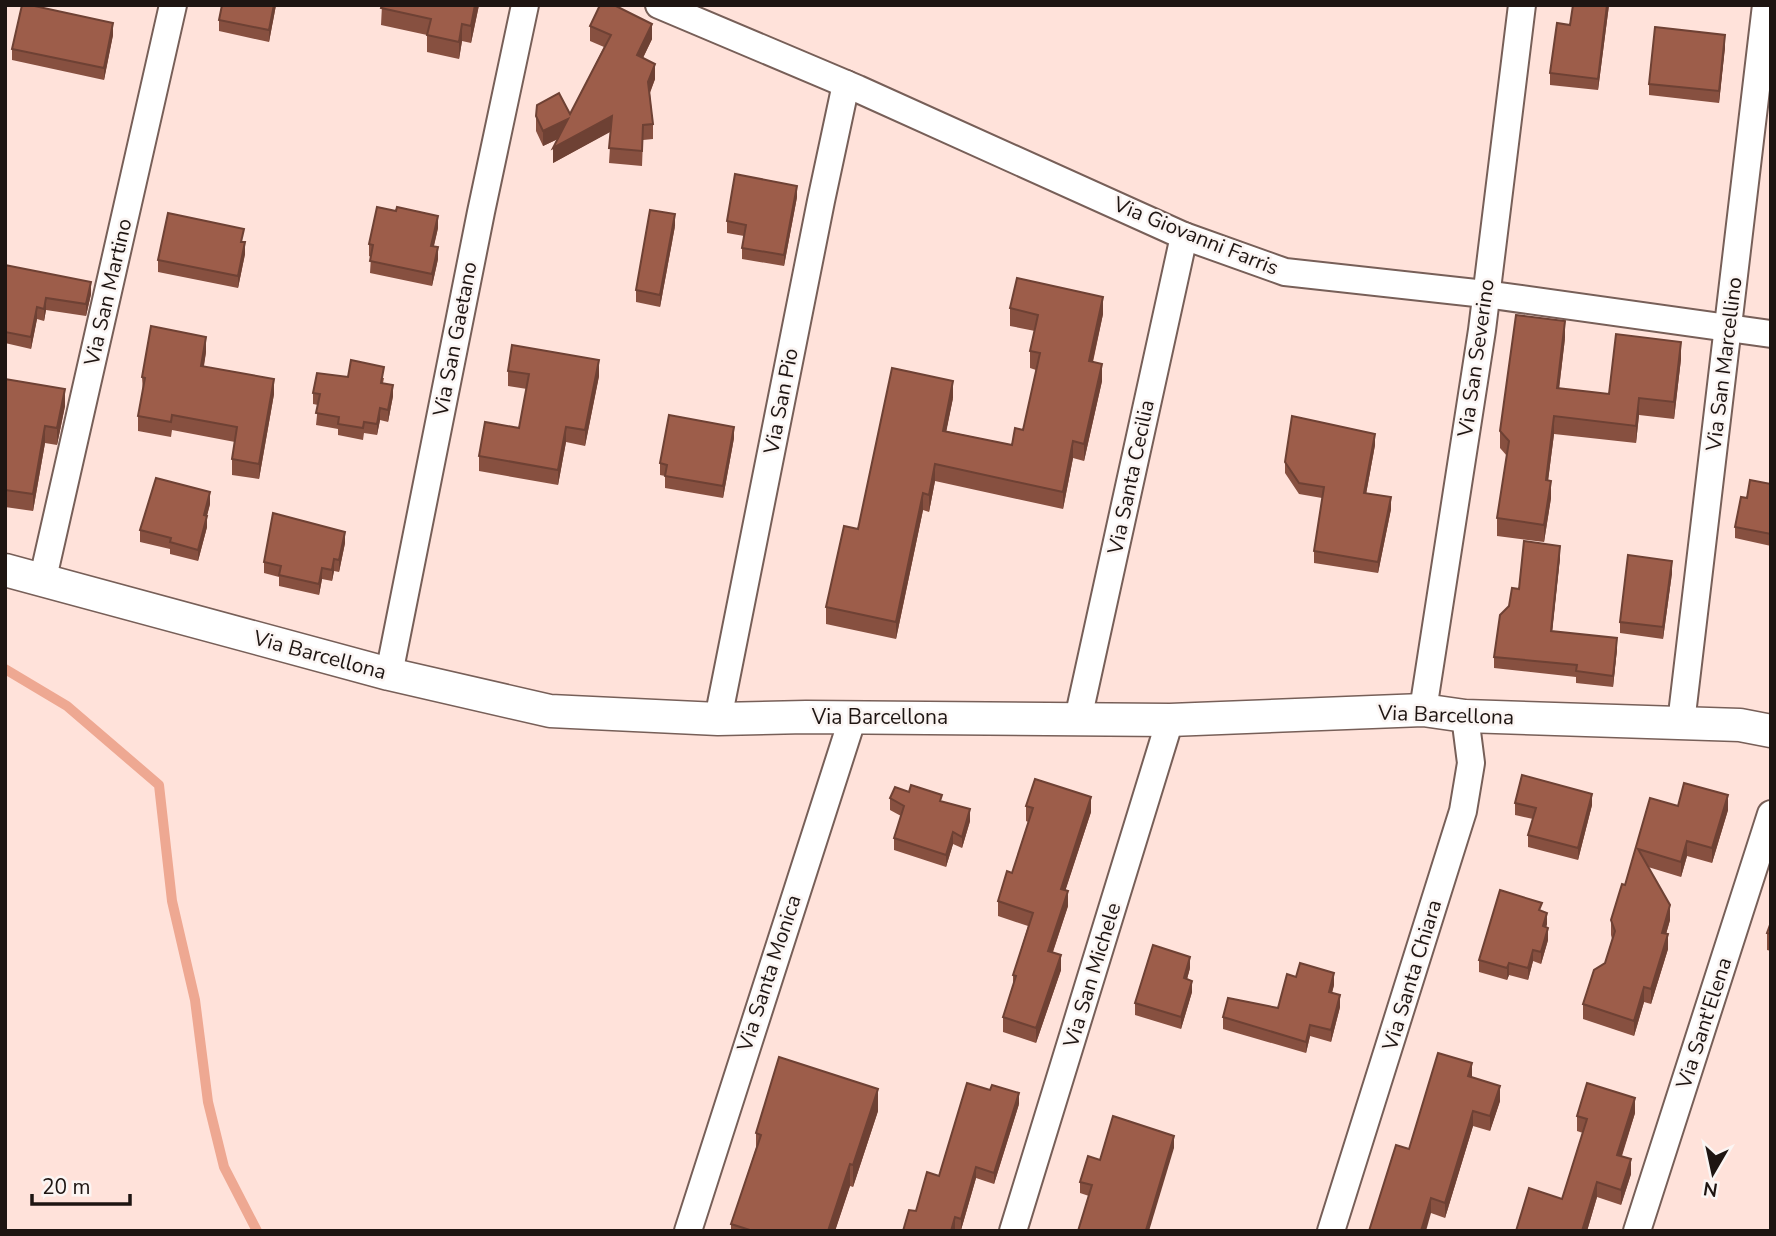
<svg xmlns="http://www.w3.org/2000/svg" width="1776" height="1236" font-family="'Nunito Sans',sans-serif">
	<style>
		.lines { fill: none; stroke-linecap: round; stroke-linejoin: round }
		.stream { stroke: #eea892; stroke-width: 10 }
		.minor-casing { stroke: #775f58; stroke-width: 30 }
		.tertiary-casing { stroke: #775f58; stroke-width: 35 }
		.minor { stroke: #fff; stroke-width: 26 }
		.tertiary { stroke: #fff; stroke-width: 32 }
		.wall { fill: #875040 }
		.shaded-wall { fill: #6e4134 }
		.building { fill: #9d5d4a; stroke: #6e4134; stroke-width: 2 }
		.labels { text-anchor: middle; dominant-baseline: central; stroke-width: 5; stroke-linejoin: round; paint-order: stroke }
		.street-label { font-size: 21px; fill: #1e1512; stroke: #fbf5f3 }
	</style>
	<rect width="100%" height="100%" fill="#ffe2da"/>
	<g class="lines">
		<!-- stream -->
		<polyline class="stream" points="5,669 67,706 159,785 172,901 195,1000 208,1102 224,1167 257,1231"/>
		<!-- minor casing -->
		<g class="minor-casing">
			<g id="minor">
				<polyline points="659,5 858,89 1184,236 1285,272 1485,294 1771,334"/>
				<polyline points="43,578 173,5"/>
				<polyline points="389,674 481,212 525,5"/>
				<polyline points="1423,710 1482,330 1522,5"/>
				<polyline points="718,719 821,201 846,84"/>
				<polyline points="1078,719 1184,236"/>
				<polyline points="1681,723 1766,5"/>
				<polyline points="688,1231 853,717"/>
				<polyline points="1013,1231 1170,720"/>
				<polyline points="1331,1231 1463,811 1471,763 1465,716"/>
				<polyline points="1637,1231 1771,814"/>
			</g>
		</g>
		<!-- tertiary casing -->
		<g class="tertiary-casing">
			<polyline id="tertiary" points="5,570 389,674 550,711 718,719 806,717 1170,720 1423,710 1465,716 1740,725 1771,731"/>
		</g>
		<!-- minor -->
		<use href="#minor" class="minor"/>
		<!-- tertiary -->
		<use href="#tertiary" class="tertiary"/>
	</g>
	<!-- wall -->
	<g class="wall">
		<polygon points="276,5 269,42 219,31 219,20"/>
		<polygon points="382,5 479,5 471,43 462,41 459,59 427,52 427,35 381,25"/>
		<polygon points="1573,5 1609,5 1598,90 1550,85 1550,73 1570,25"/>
		<polygon points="590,26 652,39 643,58 655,79 650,93 653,124 653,139 643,140 642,166 609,163 611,131 553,163 558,139 543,146 536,131 536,116 570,114 604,47 590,41"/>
		<polygon points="113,35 104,80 12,60 12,49"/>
		<polygon points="1725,47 1719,103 1649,95 1649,84"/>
		<polygon points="797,197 784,266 742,259 742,248 744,236 727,233 727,221"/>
		<polygon points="675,226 660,307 636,302 636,290"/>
		<polygon points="438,228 434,246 438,259 432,286 370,273 371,257 369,256 369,244"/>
		<polygon points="244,242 245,254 238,288 158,272 158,260"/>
		<polygon points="5,265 91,294 86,316 46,310 44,321 37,319 31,349 5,343"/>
		<polygon points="1010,308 1103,314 1093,362 1102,381 1084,461 1073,458 1063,509 935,481 929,512 923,510 896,639 826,624 826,607 858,529 953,398 946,431 1012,445 1023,430 1036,370 1030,368 1030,351 1035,331 1010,326"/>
		<polygon points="1565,338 1559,389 1609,394 1681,359 1674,419 1639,415 1636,443 1554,434 1548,480 1551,498 1544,542 1497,536 1497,518 1507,456 1500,448 1500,431"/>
		<polygon points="206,352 204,366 274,394 259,479 232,475 232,459 235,442 172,430 171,437 138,431 138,416 143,393 142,377"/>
		<polygon points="508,371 599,376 585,446 566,442 558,485 479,471 479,456 519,428 527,389 508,386"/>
		<polygon points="348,377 384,378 383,383 393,396 388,422 380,420 377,435 364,433 363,440 338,435 338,429 316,425 318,405 313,404 313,393"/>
		<polygon points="5,379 65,406 57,445 45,443 33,511 5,507"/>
		<polygon points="734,438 723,498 665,488 665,476 660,475 660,463"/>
		<polygon points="1375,445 1366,494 1391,509 1378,573 1314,563 1314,551 1322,498 1299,494 1285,473 1285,462"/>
		<polygon points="1771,484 1771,546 1735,538 1735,527 1747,498"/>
		<polygon points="210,504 207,516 207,527 198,561 170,554 170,549 140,542 140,530"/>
		<polygon points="345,543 339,572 334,571 332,581 322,579 319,595 279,586 279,577 264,573 264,562"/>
		<polygon points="1560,558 1552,631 1617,649 1613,687 1576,683 1576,677 1494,668 1494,657 1509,606 1519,589"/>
		<polygon points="1672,573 1663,639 1620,633 1620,622"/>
		<polygon points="890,798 942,801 970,821 962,848 953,844 946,867 894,850 894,838 901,816 890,810"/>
		<polygon points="1650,798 1678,806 1728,810 1712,863 1687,856 1681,877 1648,867 1670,920 1666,934 1668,949 1651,1004 1644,1002 1634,1036 1583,1019 1583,1004 1605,963 1612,939 1611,935 1611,920 1625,885"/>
		<polygon points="1515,803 1592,805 1578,860 1528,847 1528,835 1533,819 1515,815"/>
		<polygon points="1026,806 1091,812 1065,891 1068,906 1053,952 1061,970 1036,1043 1003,1032 1003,1017 1013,986 1013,975 1028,926 998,916 998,901 1012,873 1028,822 1026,821"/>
		<polygon points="1542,911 1547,924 1546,927 1548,940 1541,964 1533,961 1528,980 1509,975 1507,980 1479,972 1479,960"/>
		<polygon points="1771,922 1771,951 1767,950 1767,933"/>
		<polygon points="1190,968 1187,979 1192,992 1181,1029 1135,1015 1135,1003"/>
		<polygon points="1334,985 1332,993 1340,1007 1331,1042 1310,1036 1306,1053 1223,1029 1223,1017 1278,1008"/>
		<polygon points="1472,1077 1500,1101 1490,1131 1473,1126 1445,1218 1431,1213 1409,1149"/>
		<polygon points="1019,1104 994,1184 976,1178 961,1230 955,1229 955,1231 903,1231 939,1176"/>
		<polygon points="878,1111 853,1187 850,1186 835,1231 731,1231 731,1224 756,1148 756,1133"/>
		<polygon points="1635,1113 1622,1156 1631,1174 1621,1205 1597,1197 1587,1231 1562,1199 1583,1133 1577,1131 1577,1116"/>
		<polygon points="1174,1148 1089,1196 1080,1193 1080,1182 1100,1160"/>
	</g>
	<!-- shaded-wall -->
	<g class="shaded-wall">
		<polygon points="274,5 276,5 269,42 269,30"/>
		<polygon points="475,5 479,5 471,43 471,26"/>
		<polygon points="1607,5 1609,5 1598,90 1598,79"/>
		<polygon points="113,23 113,35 104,80 104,68"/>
		<polygon points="462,24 462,41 459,59 459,42"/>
		<polygon points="652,24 652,39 637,70 637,55"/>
		<polygon points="1725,35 1725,47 1719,103 1719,91"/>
		<polygon points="655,64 655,79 648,97 648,82"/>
		<polygon points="612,116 612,131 553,163 553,148"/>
		<polygon points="568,119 568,134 543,146 543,131"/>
		<polygon points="797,186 797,197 784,266 784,255"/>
		<polygon points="675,214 675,226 660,307 660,295"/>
		<polygon points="438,216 438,228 431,257 431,246"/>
		<polygon points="245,242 245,254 238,288 238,276"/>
		<polygon points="438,247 438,259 432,286 432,274"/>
		<polygon points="91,282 91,294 86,316 86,304"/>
		<polygon points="1103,297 1103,314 1089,378 1089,361"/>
		<polygon points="46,298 46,310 44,321 44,309"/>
		<polygon points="37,307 37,319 31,349 31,337"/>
		<polygon points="1565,321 1565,338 1557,405 1557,388"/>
		<polygon points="206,337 206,352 201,381 201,366"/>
		<polygon points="1681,342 1681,359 1674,419 1674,402"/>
		<polygon points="599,360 599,376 585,446 585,430"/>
		<polygon points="1102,364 1102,381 1084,461 1084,444"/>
		<polygon points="274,379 274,394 259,479 259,464"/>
		<polygon points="953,381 953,398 943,448 943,431"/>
		<polygon points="393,385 393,396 388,422 388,410"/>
		<polygon points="65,389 65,406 57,445 57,428"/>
		<polygon points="1639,398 1639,415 1636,443 1636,426"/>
		<polygon points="380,408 380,420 377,435 377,424"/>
		<polygon points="1554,416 1554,434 1546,497 1546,480"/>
		<polygon points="45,426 45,443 33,511 33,494"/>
		<polygon points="566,427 566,442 558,485 558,470"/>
		<polygon points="734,427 734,438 723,498 723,486"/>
		<polygon points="1375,434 1375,445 1364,505 1364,493"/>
		<polygon points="1073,441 1073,458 1063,509 1063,492"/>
		<polygon points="935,464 935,481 929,512 929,495"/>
		<polygon points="1551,481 1551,498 1544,542 1544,525"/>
		<polygon points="210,492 210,504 204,526 204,515"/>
		<polygon points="923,493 923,510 896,639 896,622"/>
		<polygon points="1391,497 1391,509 1378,573 1378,562"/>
		<polygon points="207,516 207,527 198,561 198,550"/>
		<polygon points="345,532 345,543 339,572 339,560"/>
		<polygon points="1560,546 1560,558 1551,643 1551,631"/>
		<polygon points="334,559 334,571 332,581 332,570"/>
		<polygon points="1672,561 1672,573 1663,639 1663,627"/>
		<polygon points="322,568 322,579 319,595 319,584"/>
		<polygon points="1617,638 1617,649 1613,687 1613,676"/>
		<polygon points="1592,794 1592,805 1578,860 1578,848"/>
		<polygon points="1728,795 1728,810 1712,863 1712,848"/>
		<polygon points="1091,797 1091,812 1061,904 1061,889"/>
		<polygon points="970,809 970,821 962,848 962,837"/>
		<polygon points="953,832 953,844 946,867 946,855"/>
		<polygon points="1687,841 1687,856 1681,877 1681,862"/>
		<polygon points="1068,891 1068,906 1048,966 1048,951"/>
		<polygon points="1670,905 1670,920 1662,948 1662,933"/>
		<polygon points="1547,913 1547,924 1543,938 1543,926"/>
		<polygon points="1548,928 1548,940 1541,964 1541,952"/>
		<polygon points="1668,934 1668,949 1651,1004 1651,989"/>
		<polygon points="1533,950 1533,961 1528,980 1528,968"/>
		<polygon points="1061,955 1061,970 1036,1043 1036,1028"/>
		<polygon points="1190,957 1190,968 1184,990 1184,978"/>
		<polygon points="1509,963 1509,975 1507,980 1507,968"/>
		<polygon points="1334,973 1334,985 1329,1003 1329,992"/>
		<polygon points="1192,981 1192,992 1181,1029 1181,1017"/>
		<polygon points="1644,987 1644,1002 1634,1036 1634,1021"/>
		<polygon points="1340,995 1340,1007 1331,1042 1331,1030"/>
		<polygon points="1310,1025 1310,1036 1306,1053 1306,1042"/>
		<polygon points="1472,1063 1472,1078 1468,1076"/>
		<polygon points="1500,1086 1500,1101 1490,1131 1490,1116"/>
		<polygon points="878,1089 878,1111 853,1187 853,1165"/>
		<polygon points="1019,1093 1019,1104 994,1184 994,1173"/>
		<polygon points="1635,1098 1635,1113 1617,1170 1617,1155"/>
		<polygon points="1473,1111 1473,1126 1445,1218 1445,1203"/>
		<polygon points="1174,1136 1174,1148 1149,1231 1146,1231"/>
		<polygon points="1631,1159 1631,1174 1621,1205 1621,1190"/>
		<polygon points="850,1164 850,1186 835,1231 828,1231"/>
		<polygon points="976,1167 976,1178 961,1230 961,1219"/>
		<polygon points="1597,1182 1597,1197 1587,1231 1582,1231"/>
		<polygon points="1431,1198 1431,1213 1426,1231 1421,1231"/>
		<polygon points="955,1217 955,1231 951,1231"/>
	</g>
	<!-- building -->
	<g class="building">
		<polygon points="22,5 30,5 113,23 104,68 12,49"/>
		<polygon points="222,5 274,5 269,30 219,20"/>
		<polygon points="382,5 475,5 471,26 462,24 459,42 427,35 431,19 381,8"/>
		<polygon points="600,5 614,5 652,24 637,55 655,64 648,82 653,124 643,125 642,151 609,148 612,116 553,148 568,119 543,131 536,116 537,105 559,93 570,114 611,35 590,26"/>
		<polygon points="1573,5 1607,5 1598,79 1550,73 1557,23 1570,25"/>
		<polygon points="1655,27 1725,35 1719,91 1649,84"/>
		<polygon points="735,174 797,186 784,255 742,248 746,225 727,221"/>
		<polygon points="377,207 396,211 397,207 438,216 431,246 438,247 432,274 370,261 373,245 369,244"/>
		<polygon points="650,210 675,214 660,295 636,290"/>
		<polygon points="168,213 244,229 241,242 245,242 238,276 158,260"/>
		<polygon points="5,265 91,282 86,304 46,298 44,309 37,307 31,337 5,332"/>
		<polygon points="1017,278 1103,297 1089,361 1102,364 1084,444 1073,441 1063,492 935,464 929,495 923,493 896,622 826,607 844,526 858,529 892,368 953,381 943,431 1012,445 1015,428 1023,430 1040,353 1030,351 1038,315 1010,308"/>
		<polygon points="1516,315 1565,321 1557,388 1609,394 1616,334 1681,342 1674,402 1639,398 1636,426 1554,416 1546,480 1551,481 1544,525 1497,518 1509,441 1500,431"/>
		<polygon points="151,326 206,337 201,366 274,379 259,464 232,459 237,427 172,415 171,422 138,416 145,378 142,377"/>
		<polygon points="512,345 599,360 585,430 566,427 558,470 479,456 485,422 519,428 529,374 508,371"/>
		<polygon points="351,360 384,367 381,383 393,385 388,410 380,408 377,424 364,422 363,428 338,424 339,417 316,413 320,394 313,393 317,373 348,377"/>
		<polygon points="5,379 65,389 57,428 45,426 33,494 5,490"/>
		<polygon points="669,415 734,427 723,486 665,476 667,465 660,463"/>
		<polygon points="1292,416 1375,434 1364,493 1391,497 1378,562 1314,551 1324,487 1299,483 1285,462"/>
		<polygon points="156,478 210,492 204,515 207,516 198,550 170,542 171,538 140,530"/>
		<polygon points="1750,480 1771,484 1771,534 1735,527 1741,497 1747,498"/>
		<polygon points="273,513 345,532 339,560 334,559 332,570 322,568 319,584 279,575 281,566 264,562"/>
		<polygon points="1524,541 1560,546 1551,631 1617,638 1613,676 1576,671 1577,665 1494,657 1500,615 1509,606 1512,588 1519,589"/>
		<polygon points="1628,555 1672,561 1663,627 1620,622"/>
		<polygon points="1522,775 1592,794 1578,848 1528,835 1536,808 1515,803"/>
		<polygon points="1035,779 1091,797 1061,889 1068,891 1048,951 1061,955 1036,1028 1003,1017 1016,976 1013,975 1033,913 998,901 1007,871 1012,873 1033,808 1026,806"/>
		<polygon points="1684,783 1728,795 1712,848 1687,841 1681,862 1638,849 1670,905 1662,933 1668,934 1651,989 1644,987 1634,1021 1583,1004 1594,970 1605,963 1615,931 1611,920 1622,884 1625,885 1650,798 1678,806"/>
		<polygon points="911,785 942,795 940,801 970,809 962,837 953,832 946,855 894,838 904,806 890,798 895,787 909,792"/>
		<polygon points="1500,890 1542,903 1539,910 1547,913 1543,926 1548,928 1541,952 1533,950 1528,968 1509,963 1507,968 1479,960"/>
		<polygon points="1771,922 1771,934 1767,933"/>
		<polygon points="1153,945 1190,957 1184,978 1192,981 1181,1017 1135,1003"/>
		<polygon points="1300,963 1334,973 1329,992 1340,995 1331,1030 1310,1025 1306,1042 1223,1017 1228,998 1278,1008 1287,974 1296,977"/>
		<polygon points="1438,1053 1472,1063 1468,1076 1500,1086 1490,1116 1473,1111 1445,1203 1431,1198 1421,1231 1369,1231 1396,1145 1409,1149"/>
		<polygon points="779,1057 878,1089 853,1165 850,1164 828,1231 753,1231 731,1224 761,1135 756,1133"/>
		<polygon points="967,1083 990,1090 992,1085 1019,1093 994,1173 976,1167 961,1219 955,1217 951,1231 903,1231 909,1210 916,1211 927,1172 939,1176"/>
		<polygon points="1587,1083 1635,1098 1617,1155 1631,1159 1621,1190 1597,1182 1582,1231 1516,1231 1529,1188 1562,1199 1587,1119 1577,1116"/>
		<polygon points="1113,1116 1174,1136 1146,1230 1149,1231 1078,1231 1092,1185 1080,1182 1088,1156 1100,1160"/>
	</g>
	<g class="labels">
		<!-- street labels -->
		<g class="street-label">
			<text transform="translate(1196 236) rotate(22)">Via Giovanni Farris</text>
			<text transform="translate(108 292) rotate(-77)">Via San Martino</text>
			<text transform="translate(455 339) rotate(-79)">Via San Gaetano</text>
			<text transform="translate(1476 358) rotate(-82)">Via San Severino</text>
			<text transform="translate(1724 364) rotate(-83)">Via San Marcellino</text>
			<text transform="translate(781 401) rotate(-79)">Via San Pio</text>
			<text transform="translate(1131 477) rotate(-78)">Via Santa Cecilia</text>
			<text transform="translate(320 655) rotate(15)">Via Barcellona</text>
			<text transform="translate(1446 715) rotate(2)">Via Barcellona</text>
			<text x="880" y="717">Via Barcellona</text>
			<text transform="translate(769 973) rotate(-72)">Via Santa Monica</text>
			<text transform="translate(1092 975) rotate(-73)">Via San Michele</text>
			<text transform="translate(1412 975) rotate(-73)">Via Santa Chiara</text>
			<text transform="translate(1704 1023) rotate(-72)">Via Sant'Elena</text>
		</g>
	</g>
	<!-- border -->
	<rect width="1776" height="1236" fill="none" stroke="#1e1512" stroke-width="14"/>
	<!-- north arrow -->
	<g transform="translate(1713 1173) rotate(189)" stroke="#fbf5f3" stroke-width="5" paint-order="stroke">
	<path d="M0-5L12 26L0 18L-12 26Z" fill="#1e1512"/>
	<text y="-10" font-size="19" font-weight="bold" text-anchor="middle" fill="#1e1512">N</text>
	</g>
	<!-- scale -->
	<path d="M32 1194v10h98v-10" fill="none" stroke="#1e1512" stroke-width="3.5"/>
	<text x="42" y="1194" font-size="21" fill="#1e1512" stroke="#fbf5f3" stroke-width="5" paint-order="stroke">20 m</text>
</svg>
